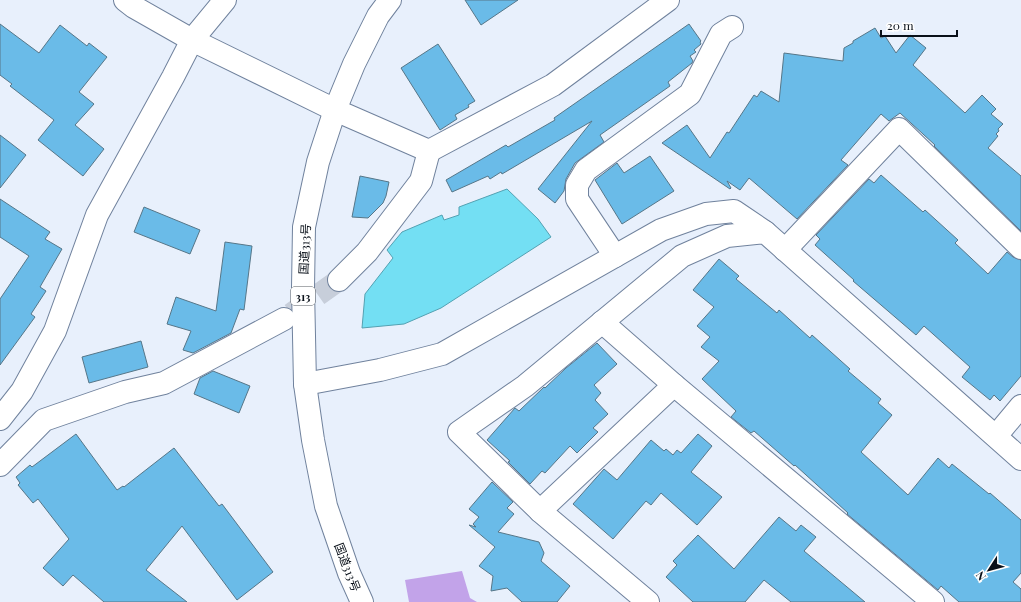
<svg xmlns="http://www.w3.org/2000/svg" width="1021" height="602" font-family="'Playfair Display','Noto Sans JP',serif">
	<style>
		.forest { fill: #c2a3e9 }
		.water { fill: #73dff3; stroke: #53a1b2 }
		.building { fill: #6abbe8; stroke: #567688 }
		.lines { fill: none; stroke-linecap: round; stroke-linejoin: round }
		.minor-tunnel { stroke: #c7ceda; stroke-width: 22; stroke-dasharray: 22 11; stroke-linecap: butt }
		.minor-casing { stroke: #70829d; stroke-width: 24 }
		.trunk-casing { stroke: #70829d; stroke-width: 24 }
		.minor { stroke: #fff; stroke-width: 22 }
		.trunk { stroke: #fff; stroke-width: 22 }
		.labels { text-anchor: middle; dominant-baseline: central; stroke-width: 3; stroke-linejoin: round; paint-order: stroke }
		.shield { fill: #fff; stroke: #53585e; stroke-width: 1 }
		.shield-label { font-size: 11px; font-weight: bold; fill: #091019 }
		.street-label { font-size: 12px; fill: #091019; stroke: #fff }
	</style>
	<rect width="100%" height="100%" fill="#e8f0fc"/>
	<!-- forest -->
	<polygon class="forest" points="462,571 470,598 477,602 409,602 405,580"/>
	<!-- water -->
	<polygon class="water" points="507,189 538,219 551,237 441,308 404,324 362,328 365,294 393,258 387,250 402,232 442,215 444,220 459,215 459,207"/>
	<!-- building -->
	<g class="building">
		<polygon points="465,0 518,0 481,25"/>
		<polygon points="0,24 39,53 60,25 87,46 89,43 107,57 79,92 94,104 75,125 104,149 83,176 38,140 54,120 10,86 12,84 0,75"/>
		<polygon points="689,24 701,41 700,42 701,44 694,50 696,52 690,56 693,61 692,63 668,82 670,86 600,135 604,142 575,163 566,179 564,191 555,203 538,189 592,121 502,174 501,172 490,179 488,176 452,192 446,180 506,145 508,147 555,120 554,118"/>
		<polygon points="875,28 881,38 885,36 896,53 910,35 926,48 913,65 965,113 982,95 996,109 991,114 1003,124 998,129 999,131 996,134 998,136 988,148 1021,176 1021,231 934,146 935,145 900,113 889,121 881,114 841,160 848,165 797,219 749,178 740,190 727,181 731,188 730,189 662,143 687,125 710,158 727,132 729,133 754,95 757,97 761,91 779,102 784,53 843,61 844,48 853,43 853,41"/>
		<polygon points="438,44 475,101 468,105 469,107 455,115 457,119 440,130 401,68"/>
		<polygon points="0,135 26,155 0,188"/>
		<polygon points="650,156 674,191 622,224 595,180 617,163 624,173"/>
		<polygon points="881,175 923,212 925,210 958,240 955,243 988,274 1007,252 1013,257 1021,260 1021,376 1000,401 994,395 990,400 962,377 970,367 924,326 916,335 853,281 854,280 815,245 820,239 816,235 869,179 874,183"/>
		<polygon points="360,176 389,182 386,196 383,203 368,218 352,217"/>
		<polygon points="0,199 50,232 45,239 62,249 40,287 46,291 31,314 35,317 0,365 0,299 29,256 0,237"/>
		<polygon points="144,207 200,230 190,254 134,232"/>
		<polygon points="225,242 252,246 244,310 240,309 231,333 193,353 183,350 191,331 167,324 176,297 216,311"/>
		<polygon points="719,259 739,276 736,279 777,313 779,310 810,338 812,335 850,369 848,371 881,399 878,403 892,415 861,452 908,495 938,458 949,468 952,464 989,494 990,493 1021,520 1021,573 1013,582 1021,589 1021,602 959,602 941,586 938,590 847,514 848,513 795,465 794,466 754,431 751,433 731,417 736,411 702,379 719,361 701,347 710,337 697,326 714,307 693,290"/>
		<polygon points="141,341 148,367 89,383 82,357"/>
		<polygon points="597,343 617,364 594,385 601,393 595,400 608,414 593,428 598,432 577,453 570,446 545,473 542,471 530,484 508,462 510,461 487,440 515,408 519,411 544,387 545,388 566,368"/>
		<polygon points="213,371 250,386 239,413 194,394 200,378"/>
		<polygon points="76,434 117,490 123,486 124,487 174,448 219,506 222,504 273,572 237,600 182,526 146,570 187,602 104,602 73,575 63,586 43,568 69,539 38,499 33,503 18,485 20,483 16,477 30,465 32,467"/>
		<polygon points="698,434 712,446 691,472 722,497 697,525 661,493 651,505 646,501 613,539 573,504 604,469 617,480 651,440 664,451 666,449 673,455 677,450 681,453"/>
		<polygon points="492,482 513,502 507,508 514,514 498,532 539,542 544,553 541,561 570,586 557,602 522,602 507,588 491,591 493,576 479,566 495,547 469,525 476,527 473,524 479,517 469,509"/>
		<polygon points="779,517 796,531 801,525 816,537 804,551 865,602 791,602 764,580 745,602 693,602 666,577 677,565 673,561 698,535 734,569"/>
	</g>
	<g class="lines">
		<!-- minor-tunnel -->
		<polyline class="minor-tunnel" points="291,314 339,280"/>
		<!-- minor casing -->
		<g class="minor-casing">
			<g id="minor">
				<polyline points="125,0 134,7 192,40 335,110 429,151 553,85 668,0"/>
				<polyline points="785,250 899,129 1021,248"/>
				<polyline points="615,256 577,199 577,185 586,170 690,94 721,34 732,27"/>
				<polyline points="339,280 367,252 421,181 429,151"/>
				<polyline points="602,322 674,385 933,602"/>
				<polyline points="305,384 380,370 442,354 661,230 706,214 734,211 765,232"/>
				<polyline points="0,419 22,391 55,331 97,215 173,77 192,40 225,0"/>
				<polyline points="996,436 1021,406"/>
				<polyline points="0,465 44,420 125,392 164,383 284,319"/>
				<polyline points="540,511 674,385"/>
				<polyline points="648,602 540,511 459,432 525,386 682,256 727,236 765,232 1021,459"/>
			</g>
		</g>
		<!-- trunk casing -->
		<g class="trunk-casing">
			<polyline id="trunk" points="362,602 349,573 326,506 313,440 305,384 303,288 304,227 318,162 335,110 354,64 378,16 390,0"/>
		</g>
		<!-- minor -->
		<use href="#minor" class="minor"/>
		<!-- trunk -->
		<use href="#trunk" class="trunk"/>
	</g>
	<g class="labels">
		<!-- shield labels -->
		<rect class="shield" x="291" y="287" width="24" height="18" rx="3"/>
		<g class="shield-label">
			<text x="303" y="296">313</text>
		</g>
		<!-- street labels -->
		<g class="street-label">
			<text transform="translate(304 249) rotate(-87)">国道313号</text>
			<text transform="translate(348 567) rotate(69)">国道313号</text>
		</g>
	</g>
	<!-- north arrow -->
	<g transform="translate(989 570) rotate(234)" stroke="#ffffff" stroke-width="3" paint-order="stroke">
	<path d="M0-3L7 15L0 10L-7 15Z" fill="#091019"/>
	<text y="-6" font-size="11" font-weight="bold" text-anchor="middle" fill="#091019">N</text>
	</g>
	<!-- scale -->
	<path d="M881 30v6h76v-6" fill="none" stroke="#091019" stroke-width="2"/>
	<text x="887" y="30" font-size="12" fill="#091019" stroke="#ffffff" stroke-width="3" paint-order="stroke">20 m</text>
</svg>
